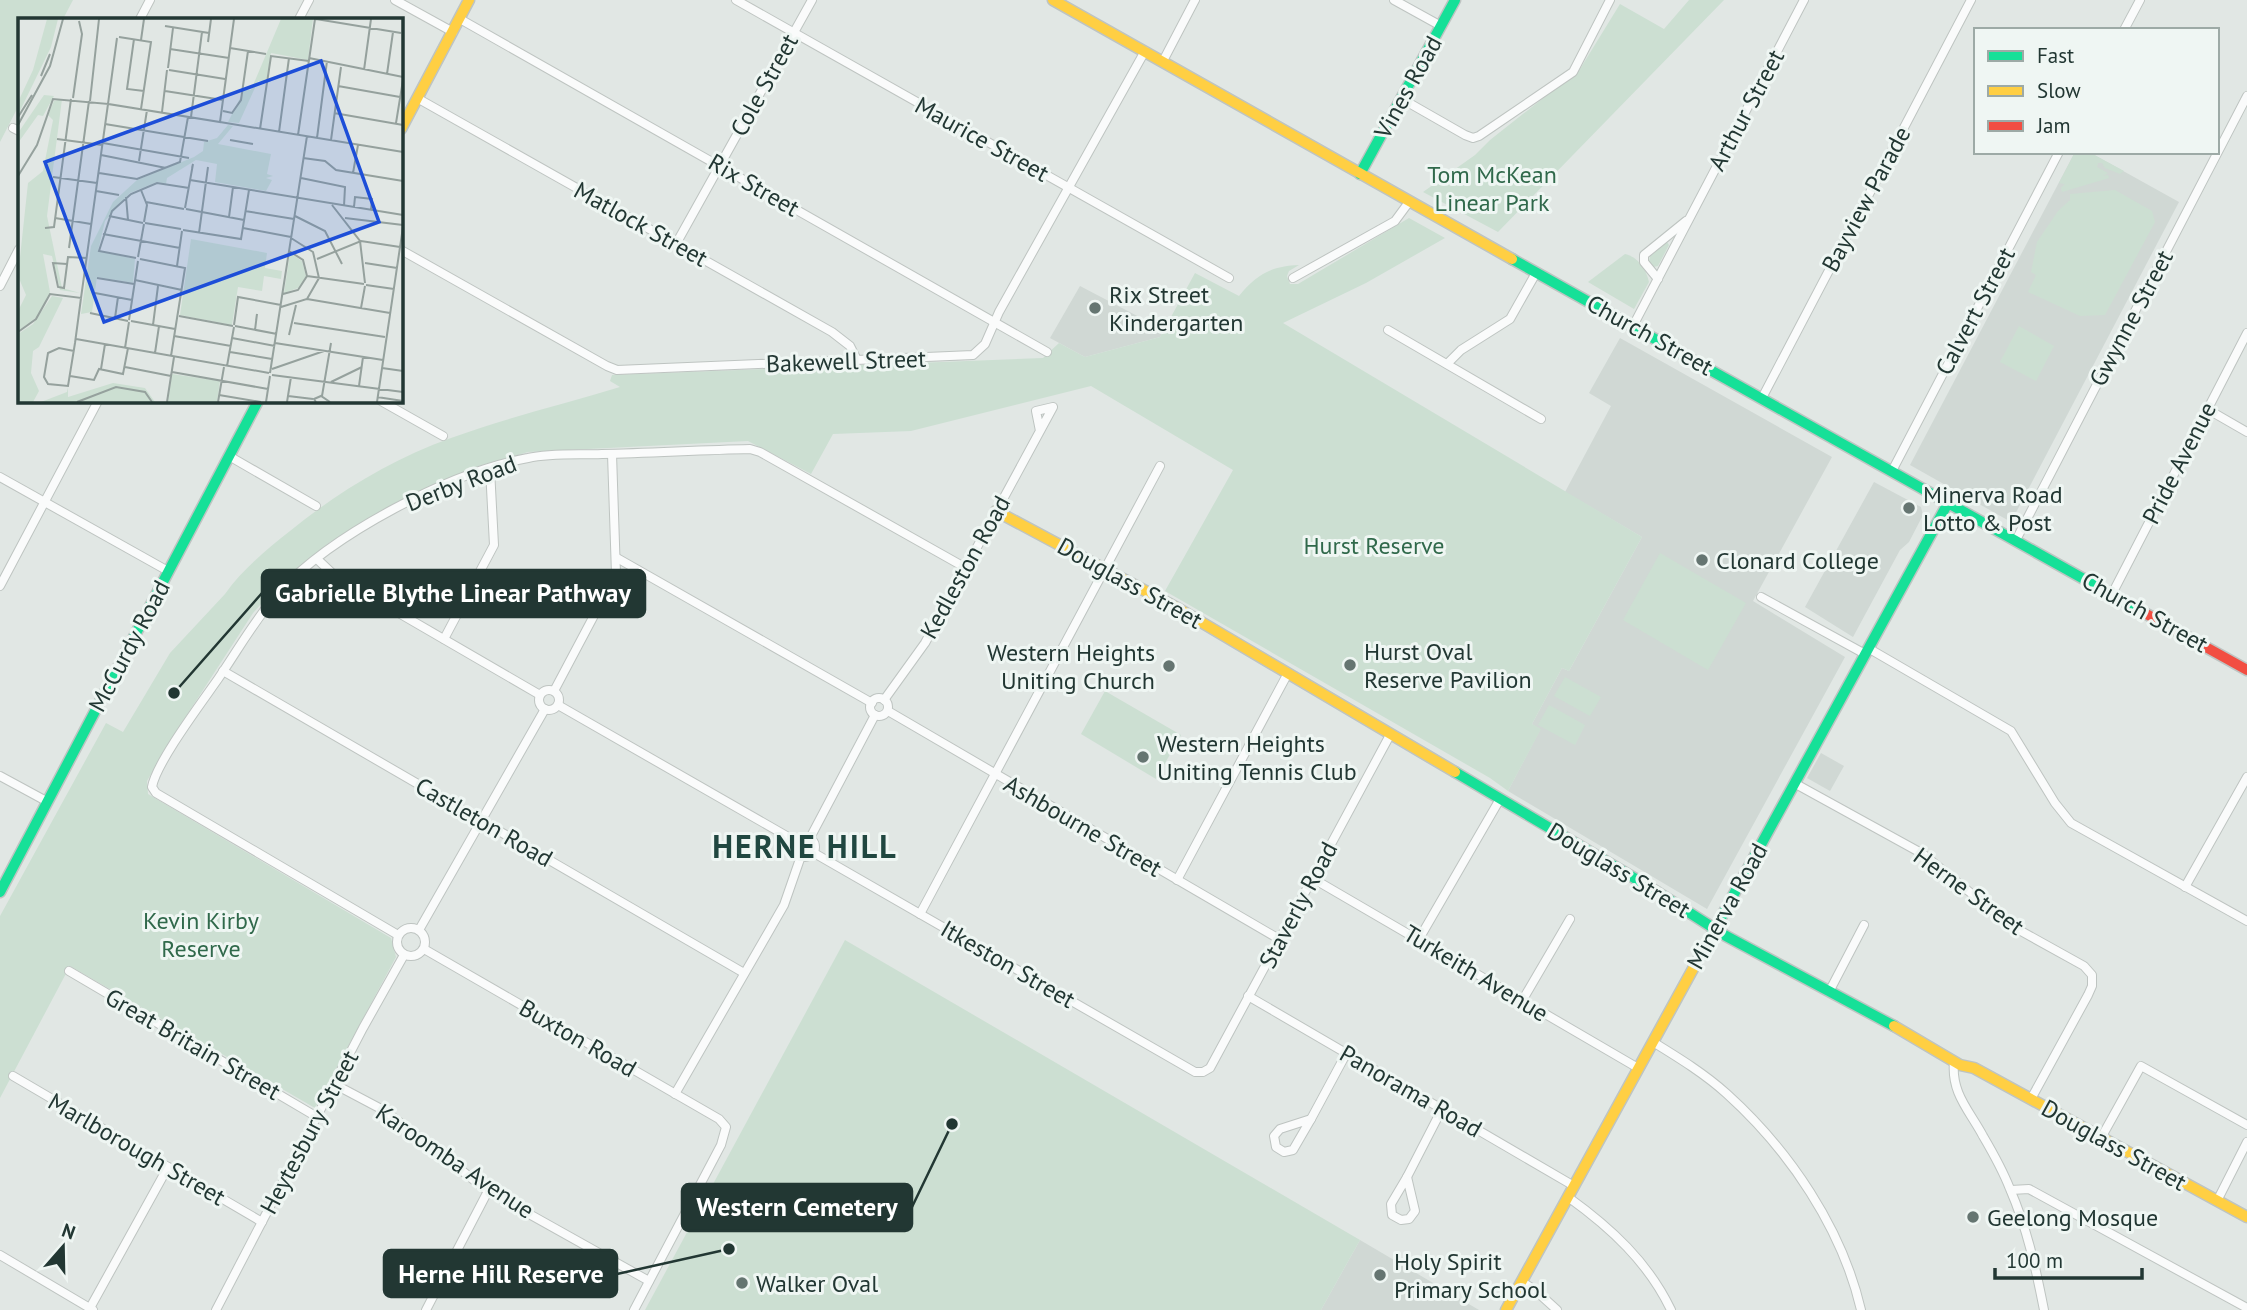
<svg xmlns="http://www.w3.org/2000/svg" width="2247" height="1310" font-family="'PT Sans',sans-serif">
	<style>
		.built { fill: #d0d8d4 }
		.green { fill: #ccdfd2 }
		.lines { fill: none; stroke-linecap: round; stroke-linejoin: round }
		.street-casing { stroke: #bec4c1; stroke-width: 10 }
		.fast-casing { stroke: #bec4c2; stroke-width: 13 }
		.slow-casing { stroke: #bec4c2; stroke-width: 13 }
		.jam-casing { stroke: #bec4c2; stroke-width: 13 }
		.street { stroke: #fafbfb; stroke-width: 8 }
		.fast { stroke: #16e098; stroke-width: 10 }
		.slow { stroke: #ffcf43; stroke-width: 10 }
		.jam { stroke: #f24e42; stroke-width: 10 }
		.poi-dot { fill: #657571; stroke: #eff6f3; stroke-width: 2.5 }
		.labels { text-anchor: middle; dominant-baseline: central; stroke-width: 6; stroke-linejoin: round; paint-order: stroke }
		.street-label { font-size: 24px; fill: #223733; stroke: #eff6f3 }
		.park-label { font-size: 24px; fill: #30694b; stroke: #eff6f3 }
		.poi-label { font-size: 24px; fill: #223733; stroke: #eff6f3; text-anchor: start }
		.district-label { font-size: 32px; font-weight: bold; letter-spacing: 2px; fill: #204740; stroke: #eff6f3 }
		.inset-road { fill: none; stroke: #95a19d; stroke-width: 2 }
		.view { fill: #1d4ed8; fill-opacity: 0.15; stroke: #1d4ed8; stroke-width: 3.5 }
		.inset-edge { fill: none; stroke: #223733; stroke-width: 3.5 }
		.leader { fill: none; stroke: #223733; stroke-width: 2.5 }
		.callout-dot { fill: #223733; stroke: #eff6f3; stroke-width: 2.5 }
		.callout { fill: #223733; stroke: #223733; stroke-width: 2.5 }
		.callout-label { font-size: 26px; text-anchor: middle; font-weight: bold; fill: #fff }
	</style>
	<rect width="100%" height="100%" fill="#e1e7e4"/>
	<!-- built -->
	<g class="built">
		<polygon points="2075,152 2089,152 2179,202 2011,522 1910,465"/>
		<polygon points="1080,286 1164,330 1160,337 1085,357 1050,338"/>
		<polygon points="1620,338 1832,457 1753,601 1845,657 1707,909 1508,791 1540,730 1532,724 1562,668 1569,671 1642,537 1565,492 1611,406 1589,393"/>
		<polygon points="1874,482 1921,507 1923,515 1909,542 1900,550 1853,637 1805,607"/>
		<polygon points="1821,753 1844,766 1830,791 1807,778"/>
		<polygon points="1360,1240 1479,1310 1321,1310"/>
	</g>
	<!-- green -->
	<g class="green">
		<polygon points="0,0 73,0 63,19 19,19 19,105 0,142"/>
		<polygon points="1689,0 1724,0 1498,232 1423,192 1475,155 1490,140 1580,69 1620,4 1664,29"/>
		<polygon points="2075,152 2089,152 2124,171 2120,174 2105,168 2102,163 2098,163 2097,167 2108,173 2103,176 2108,175 2109,178 2062,192 2061,188 2065,184 2059,183"/>
		<polygon points="2115,190 2152,211 2155,222 2105,315 2080,316 2028,292 2036,275 2031,272 2037,242 2058,211 2070,200 2070,194"/>
		<path d="M1409,218L1445,238L1366,283L1283,323L1642,537L1569,671L1562,668L1532,724L1541,729L1508,791L1490,778L1165,591L1233,470L1091,386L911,431L833,434L811,474L748,441L528,452L475,467L453,477L330,542L277,586L253,613L170,741L147,781L148,794L391,938L396,957L315,1108L70,966L0,1098V916L106,723L123,732L170,653L225,594C242,570 266,550 290,531C338,492 392,459 451,438C506,418 564,404 620,387L610,381L612,375L1043,358L1059,343L1085,357L1160,337L1195,273L1239,296C1256,275 1271,266 1299,265L1289,271L1287,276L1290,284H1298Z"/>
		<polygon points="1667,242 1669,245 1658,266 1654,267 1649,262 1650,256"/>
		<path d="M1625,254C1638,257 1646,269 1649,282L1634,309L1588,282Z"/>
		<polygon points="2019,326 2054,346 2036,381 2000,362"/>
		<polygon points="1660,553 1746,603 1708,670 1623,620"/>
		<polygon points="1565,677 1601,697 1590,716 1554,696"/>
		<polygon points="1105,691 1181,735 1156,779 1081,734"/>
		<polygon points="1549,705 1585,725 1575,745 1538,725"/>
		<polygon points="845,940 1360,1240 1321,1310 645,1310"/>
	</g>
	<g class="lines">
		<!-- street casing -->
		<g class="street-casing">
			<g id="street">
				<polyline points="395,0 453,32"/>
				<polyline points="736,0 1229,278"/>
				<polyline points="1394,0 1441,26"/>
				<polyline points="140,19 150,0"/>
				<polyline points="299,19 309,0"/>
				<polyline points="460,19 1047,352"/>
				<polyline points="2124,30 2140,0"/>
				<polyline points="1163,61 1195,0"/>
				<polyline points="417,98 832,332 850,346 857,360"/>
				<polyline points="1402,99 1465,135 1473,138 1479,136 1573,72 1610,0"/>
				<polyline points="13,128 19,131"/>
				<polyline points="676,244 812,0"/>
				<polyline points="401,250 607,366 617,370 973,355 985,344 999,312 1145,51"/>
				<polyline points="1293,278 1395,221 1409,202"/>
				<polyline points="1658,279 1644,262 1644,255 1686,221"/>
				<polyline points="0,286 19,249"/>
				<polyline points="1633,326 1804,0"/>
				<polyline points="1388,330 1541,419"/>
				<polyline points="1447,364 1461,350 1510,319 1536,273"/>
				<polyline points="1762,398 1971,0"/>
				<polyline points="381,401 443,436"/>
				<polyline points="2207,409 2247,432"/>
				<polyline points="229,456 316,506"/>
				<polyline points="1892,471 2059,152"/>
				<polyline points="0,477 168,571"/>
				<polyline points="2016,540 2247,96"/>
				<polyline points="617,558 872,703"/>
				<polyline points="317,559 335,576 540,695"/>
				<polyline points="0,586 98,401"/>
				<polyline points="2112,594 2247,333"/>
				<polyline points="1761,597 1865,654"/>
				<polyline points="444,639 494,545 490,469"/>
				<polyline points="1868,648 2011,731 2055,803 2071,823 2247,921"/>
				<polyline points="223,671 744,973"/>
				<circle cx="549" cy="700" r="10"/>
				<polyline points="554,691 616,574 612,454"/>
				<circle cx="879" cy="707" r="9"/>
				<polyline points="884,700 925,643 1040,431 1036,411 1053,407 1040,431"/>
				<polyline points="558,705 797,842"/>
				<polyline points="888,711 1279,939"/>
				<polyline points="0,776 48,802"/>
				<polyline points="1794,783 1923,854 2010,925 2084,966 2092,975 2092,986 2088,995 2031,1099"/>
				<circle cx="805" cy="847" r="10"/>
				<polyline points="810,838 875,715"/>
				<polyline points="814,853 1195,1072 1203,1072 1210,1068 1390,735"/>
				<polyline points="1312,878 1638,1068"/>
				<polyline points="1177,880 1288,673"/>
				<polyline points="2185,887 2247,777"/>
				<polyline points="920,914 1160,466"/>
				<circle cx="411" cy="942" r="14"/>
				<polyline points="419,930 545,709"/>
				<path d="M398,935L156,793L152,787C156,763 202,702 218,679C238,650 255,619 279,592C333,534 450,472 528,458C551,453 578,455 602,454C651,453 701,450 750,449L760,452L966,568"/>
				<polyline points="1419,939 1500,799"/>
				<polyline points="424,949 719,1119 726,1127 721,1145 634,1310"/>
				<polyline points="69,971 317,1117"/>
				<polyline points="1829,992 1864,925"/>
				<polyline points="1248,996 1574,1186"/>
				<polyline points="1522,1001 1570,919"/>
				<path d="M1653,1042C1679,1058 1705,1074 1727,1094C1789,1150 1842,1228 1861,1310"/>
				<path d="M1954,1062C1951,1093 1969,1110 1983,1136C1993,1153 2003,1171 2010,1189C2027,1228 2036,1269 2044,1310"/>
				<polyline points="13,1076 262,1222"/>
				<polyline points="334,1084 385,1111 488,1191 649,1281"/>
				<polyline points="675,1094 784,905 801,856"/>
				<polygon points="1311,1119 1293,1150 1284,1152 1276,1147 1274,1136 1280,1129"/>
				<polyline points="1311,1119 1346,1054"/>
				<polyline points="2101,1138 2141,1066 2247,1125"/>
				<polygon points="1407,1177 1415,1211 1409,1219 1401,1220 1392,1215 1391,1204"/>
				<polyline points="1407,1177 1442,1109"/>
				<polyline points="2011,1190 2029,1189 2247,1308"/>
				<path d="M1568,1197C1611,1228 1648,1262 1671,1310"/>
				<polyline points="2217,1201 2247,1142"/>
				<polyline points="0,1255 93,1310"/>
				<polyline points="1522,1282 1535,1290 1557,1310"/>
				<polyline points="90,1308 168,1167"/>
				<polyline points="216,1310 363,1028 404,955"/>
				<polyline points="426,1310 488,1191"/>
			</g>
		</g>
		<!-- fast casing -->
		<g class="fast-casing">
			<g id="fast">
				<polyline points="1360,174 1455,0"/>
				<polyline points="1512,259 2141,611"/>
				<polyline points="1455,772 1646,885 1726,936 1894,1026"/>
				<polyline points="0,892 258,401"/>
				<polyline points="1694,967 1948,503"/>
			</g>
		</g>
		<!-- slow casing -->
		<g class="slow-casing">
			<g id="slow">
				<polyline points="1053,0 1512,259"/>
				<polyline points="401,129 469,0"/>
				<polyline points="996,511 1179,609 1455,772"/>
				<polyline points="1894,1026 1960,1065 1974,1068 2247,1217"/>
				<polyline points="1506,1310 1694,967"/>
			</g>
		</g>
		<!-- jam casing -->
		<g class="jam-casing">
			<polyline id="jam" points="2141,611 2247,670"/>
		</g>
		<!-- street -->
		<use href="#street" class="street"/>
		<!-- fast -->
		<use href="#fast" class="fast"/>
		<!-- slow -->
		<use href="#slow" class="slow"/>
		<!-- jam -->
		<use href="#jam" class="jam"/>
	</g>
	<!-- markers -->
	<g class="poi-dot">
		<circle cx="1095" cy="308" r="7"/>
		<circle cx="1909" cy="508" r="7"/>
		<circle cx="1702" cy="560" r="7"/>
		<circle cx="1350" cy="665" r="7"/>
		<circle cx="1169" cy="666" r="7"/>
		<circle cx="1143" cy="757" r="7"/>
		<circle cx="1973" cy="1217" r="7"/>
		<circle cx="1380" cy="1275" r="7"/>
		<circle cx="742" cy="1283" r="7"/>
	</g>
	<g class="labels">
		<!-- street labels -->
		<g class="street-label">
			<text transform="translate(764 85) rotate(-61)">Cole Street</text>
			<text transform="translate(1408 87) rotate(-61)">Vines Road</text>
			<text transform="translate(1746 110) rotate(-62)">Arthur Street</text>
			<text transform="translate(982 139) rotate(29)">Maurice Street</text>
			<text transform="translate(754 185) rotate(30)">Rix Street</text>
			<text transform="translate(1866 199) rotate(-62)">Bayview Parade</text>
			<text transform="translate(641 224) rotate(29)">Matlock Street</text>
			<text transform="translate(1975 311) rotate(-62)">Calvert Street</text>
			<text transform="translate(2131 318) rotate(-62)">Gwynne Street</text>
			<text transform="translate(1650 335) rotate(29)">Church Street</text>
			<text transform="translate(846 361) rotate(-2)">Bakewell Street</text>
			<text transform="translate(2179 463) rotate(-63)">Pride Avenue</text>
			<text transform="translate(461 483) rotate(-21)">Derby Road</text>
			<text transform="translate(965 567) rotate(-61)">Kedleston Road</text>
			<text transform="translate(1130 583) rotate(29)">Douglass Street</text>
			<text transform="translate(2145 612) rotate(29)">Church Street</text>
			<text transform="translate(129 646) rotate(-62)">McCurdy Road</text>
			<text transform="translate(484 822) rotate(30)">Castleton Road</text>
			<text transform="translate(1083 826) rotate(30)">Ashbourne Street</text>
			<text transform="translate(1619 870) rotate(31)">Douglass Street</text>
			<text transform="translate(1969 891) rotate(36)">Herne Street</text>
			<text transform="translate(1298 905) rotate(-62)">Staverly Road</text>
			<text transform="translate(1727 906) rotate(-61)">Minerva Road</text>
			<text transform="translate(1008 964) rotate(30)">Itkeston Street</text>
			<text transform="translate(1476 973) rotate(31)">Turkeith Avenue</text>
			<text transform="translate(578 1038) rotate(30)">Buxton Road</text>
			<text transform="translate(193 1044) rotate(30)">Great Britain Street</text>
			<text transform="translate(1411 1091) rotate(30)">Panorama Road</text>
			<text transform="translate(309 1132) rotate(-62)">Heytesbury Street</text>
			<text transform="translate(2114 1145) rotate(29)">Douglass Street</text>
			<text transform="translate(137 1149) rotate(30)">Marlborough Street</text>
			<text transform="translate(455 1161) rotate(34)">Karoomba Avenue</text>
		</g>
		<!-- park labels -->
		<g class="park-label">
			<text x="1492" y="174">Tom McKean<tspan x="1492" dy="28">Linear Park</tspan></text>
			<text x="1374" y="545">Hurst Reserve</text>
			<text x="201" y="920">Kevin Kirby<tspan x="201" dy="28">Reserve</tspan></text>
		</g>
		<!-- poi labels -->
		<g class="poi-label">
			<text x="1109" y="294">Rix Street<tspan x="1109" dy="28">Kindergarten</tspan></text>
			<text x="1923" y="494">Minerva Road<tspan x="1923" dy="28">Lotto &amp; Post</tspan></text>
			<text x="1716" y="560">Clonard College</text>
			<text x="1364" y="651">Hurst Oval<tspan x="1364" dy="28">Reserve Pavilion</tspan></text>
			<text x="1155" y="652" text-anchor="end">Western Heights<tspan x="1155" dy="28">Uniting Church</tspan></text>
			<text x="1157" y="743">Western Heights<tspan x="1157" dy="28">Uniting Tennis Club</tspan></text>
			<text x="1987" y="1217">Geelong Mosque</text>
			<text x="1394" y="1261">Holy Spirit<tspan x="1394" dy="28">Primary School</tspan></text>
			<text x="756" y="1283">Walker Oval</text>
		</g>
		<!-- district labels -->
		<g class="district-label">
			<text x="805" y="846">HERNE HILL</text>
		</g>
	</g>
	<!-- overview -->
	<g transform="translate(18 18)">
		<rect width="385" height="385" fill="#e1e7e4"/>
		<path d="M29,1H40L33,29L0,97V84L15,52ZM263,1H295L290,42L253,35L248,64L240,63L221,105L210,104L226,72H233ZM26,77L36,78L25,98L20,97L0,125V115ZM44,81L29,198L44,270L62,275L42,272L34,238L25,236L32,274L20,298L0,313L1,291L8,277L0,258L10,165L25,153L35,102L30,97L36,83ZM210,107L215,108L200,126L253,136L249,156L255,158L248,160L254,162L248,173L197,164L199,146L178,142L149,160L148,166L139,164L112,175L87,203L80,233L117,241L115,265L79,259L74,294L63,296L73,228L95,184L119,162L176,139L185,133L186,124L199,120ZM173,221L249,235L247,250L264,253L263,261L246,258L244,273L220,269L214,307L162,297ZM272,235L284,243L288,258L280,270L266,275ZM34,278L45,280L21,329L15,333L13,355L21,373L15,384H0V316L15,306ZM154,356L202,363L199,384H150ZM95,365L127,370L137,384H23L49,374L50,369V379Z" fill="#ccdfd2"/>
		<path class="inset-road" d="M298,1L383,15M147,8L191,15M101,19L133,24L123,91M116,21L109,71L126,73M123,22L126,1M190,24L193,1M212,30L248,36M152,31L211,40M291,40L385,59M150,50L155,10M151,52L207,61M346,52L353,1M369,56L375,14M23,58L32,36M320,68L382,79M147,73L205,82M55,80L64,16L61,3M72,83L81,1M205,93L214,95L223,82L230,33M144,94L149,52M316,95L385,107M0,99L14,77M173,99L184,14M202,104L385,134M378,105L385,62M87,106L190,123M0,107L32,48L45,1M242,111L253,38L291,43M261,114L271,40M280,117L297,1M299,120L309,43M39,121L84,127M212,122L235,126M313,122L323,49M85,125L171,140M83,137L148,150M285,140L307,143L318,152L385,163M121,143L129,92M81,155L119,161L162,144L170,99M335,155L340,127M0,158L19,127L35,81L90,86L99,20M35,159L79,165M283,160L327,169L326,188M172,162L385,197M123,172L129,187L126,204M78,173L101,177M108,179L110,202M128,184L166,191M314,187L342,223L347,265M336,189L337,179L354,181L353,192M167,190L175,146L174,150M168,191L226,202M227,193L276,201M91,198L125,205M277,198L307,213L324,246M211,199L215,169M37,200L73,206M327,200L385,207M127,205L163,211M27,210L36,209L53,81M225,210L273,219M165,212L223,221L231,172M181,215L190,149M85,216L162,230M51,230L71,83M120,239L126,206M118,240L81,233L94,193L113,176L139,165L171,170M122,241L167,250L153,338M299,241L343,223L382,229M347,245L379,250M49,246L35,245L40,269L46,270L50,239L69,240M159,248L164,213M289,258L346,266M79,260L116,266M117,262L164,272M348,267L376,271M77,275L114,282M265,276L280,272L289,258L285,242L271,233M289,281L372,295M263,289L289,281L301,260L295,234L273,220M343,290L347,268M72,295L110,303M161,298L215,308M97,300L100,279M111,302L120,243M113,303L157,311M276,305L367,319M135,307L140,268M216,307L220,279L263,287M217,308L259,316M237,312L239,296L238,303M0,314L18,301L32,276L63,280L90,86L202,104L216,1M271,317L278,287M156,318L213,328M214,320L257,328M58,321L251,355M257,325L365,342M107,330L111,304M56,333L41,330L30,335L26,359L30,366L50,368L57,325L63,280M212,334L254,341M137,335L141,308M209,348L216,309M107,349L153,358M364,350L385,353M83,351L87,326M254,351L306,333M154,354L250,371M252,355L289,118M254,357L385,374M52,358L76,362L81,351L105,356L110,330M313,364L344,349M341,368L345,339M201,377L243,384M270,378L295,381M304,378L313,325M359,379L385,383M59,384L98,369L127,374L134,384M149,384L156,339M200,384L206,349M248,384L252,358M269,384L273,359M298,384L296,381L303,378L312,384M359,384L385,209"/>
		<path class="view" d="M303,43L361,204L86,304L27,144Z"/>
		<rect width="385" height="385" class="inset-edge"/>
	</g>
	<!-- callouts -->
	<path class="leader" d="M174 693L262 593M952 1124L912 1207M729 1249L617 1274"/>
	<g class="callout-dot">
		<circle cx="174" cy="693" r="7"/>
		<circle cx="952" cy="1124" r="7"/>
		<circle cx="729" cy="1249" r="7"/>
	</g>
	<g class="callout">
		<rect x="262" y="570" width="383" height="47" rx="7"/>
		<rect x="682" y="1184" width="230" height="47" rx="7"/>
		<rect x="384" y="1250" width="233" height="47" rx="7"/>
	</g>
	<g class="callout-label">
		<text x="453" y="602">Gabrielle Blythe Linear Pathway</text>
		<text x="797" y="1216">Western Cemetery</text>
		<text x="501" y="1283">Herne Hill Reserve</text>
	</g>
	<!-- legend -->
	<rect x="1974" y="28" width="245" height="126" fill="#eff6f3" stroke="#9daaa6" stroke-width="2"/>
	<rect x="1988" y="51" width="35" height="10" fill="#16e098" stroke="#9daaa6" stroke-width="2"/>
	<text x="2037" y="63" font-size="21" fill="#223733">Fast</text>
	<rect x="1988" y="86" width="35" height="10" fill="#ffcf43" stroke="#9daaa6" stroke-width="2"/>
	<text x="2037" y="98" font-size="21" fill="#223733">Slow</text>
	<rect x="1988" y="121" width="35" height="10" fill="#f24e42" stroke="#9daaa6" stroke-width="2"/>
	<text x="2037" y="133" font-size="21" fill="#223733">Jam</text>
	<!-- north arrow -->
	<g transform="translate(63 1247) rotate(20)" stroke="#eff6f3" stroke-width="5" paint-order="stroke">
	<path d="M0-5L12 26L0 18L-12 26Z" fill="#223733"/>
	<text y="-10" font-size="19" font-weight="bold" text-anchor="middle" fill="#223733">N</text>
	</g>
	<!-- scale -->
	<path d="M1995 1268v10h147v-10" fill="none" stroke="#223733" stroke-width="3.5"/>
	<text x="2006" y="1268" font-size="21" fill="#223733" stroke="#eff6f3" stroke-width="5" paint-order="stroke">100 m</text>
</svg>
